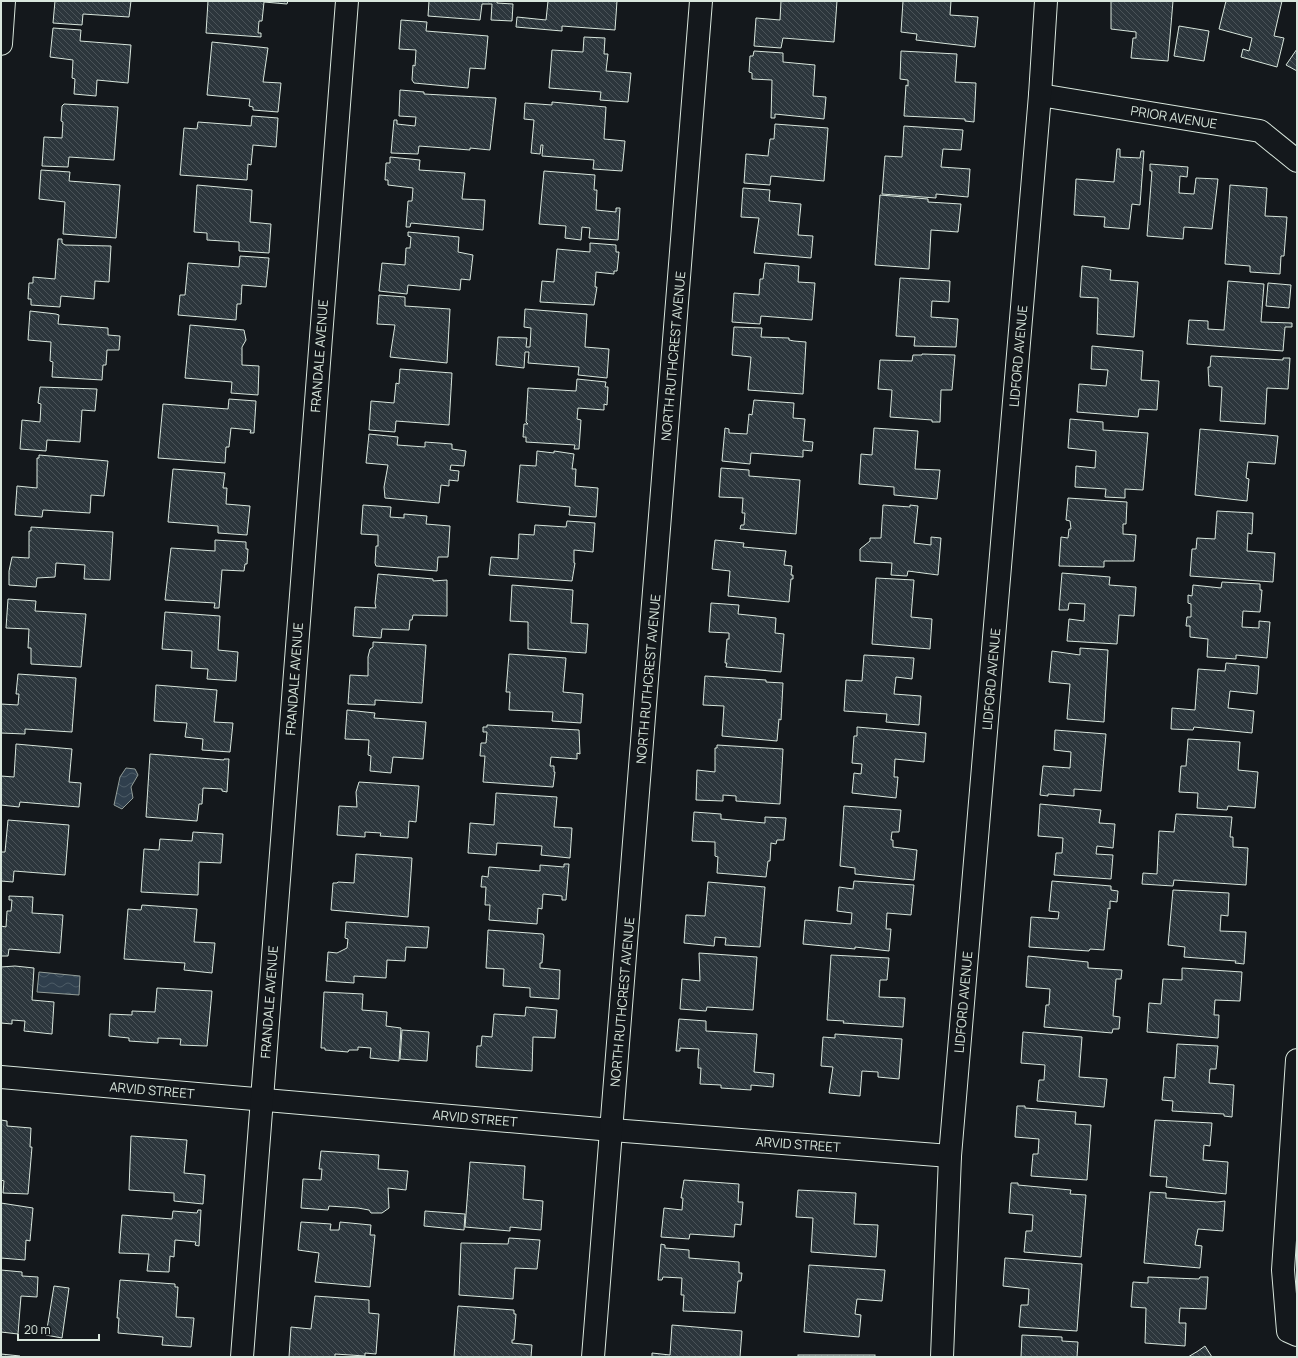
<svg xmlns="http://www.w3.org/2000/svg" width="1298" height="1358" font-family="Manrope,sans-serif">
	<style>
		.water { fill: url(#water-waves); stroke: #939e99 }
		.building { fill: url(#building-back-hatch); stroke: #d8e6dc }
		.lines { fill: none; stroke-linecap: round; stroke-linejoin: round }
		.minor-casing { stroke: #d8e6dc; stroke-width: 24 }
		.minor { stroke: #14181c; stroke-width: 22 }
		.labels { text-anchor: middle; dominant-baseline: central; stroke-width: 3; stroke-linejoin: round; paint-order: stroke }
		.street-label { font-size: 13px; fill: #d8e6dc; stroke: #14181c }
	</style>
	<defs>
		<pattern id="water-waves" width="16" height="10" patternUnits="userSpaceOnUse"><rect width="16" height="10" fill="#2f3f4d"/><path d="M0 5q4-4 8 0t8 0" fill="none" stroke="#4c5b66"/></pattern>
		<pattern id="building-back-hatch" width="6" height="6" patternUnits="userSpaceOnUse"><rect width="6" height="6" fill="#2c363c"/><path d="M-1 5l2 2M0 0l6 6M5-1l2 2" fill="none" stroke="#4a5358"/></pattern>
	</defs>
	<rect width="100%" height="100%" fill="#14181c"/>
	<!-- water -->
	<g class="water">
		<polygon points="126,768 135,769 138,775 131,787 133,798 122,809 114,805 120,777"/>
		<polygon points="39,972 80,976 79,995 37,992"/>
	</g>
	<!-- building -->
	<g class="building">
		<polygon points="55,1 131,1 129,17 83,14 82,25 53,23"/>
		<polygon points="208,1 288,1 287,4 264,2 262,21 259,21 258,33 261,33 261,37 206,33"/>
		<polygon points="429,1 497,1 497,3 513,4 512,21 491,20 492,4 482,4 480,20 428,16"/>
		<polygon points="548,1 617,1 615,30 562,26 562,31 516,27 517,17 546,20"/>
		<polygon points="781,1 837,1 834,42 783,38 781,48 754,46 756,18 780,20"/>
		<polygon points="903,1 951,1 950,15 978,17 975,47 916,40 917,34 901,32"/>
		<polygon points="1111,1 1173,1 1168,61 1131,58 1133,38 1136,38 1136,32 1111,29"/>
		<polygon points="1226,1 1282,1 1274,36 1284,38 1277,67 1241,57 1243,49 1249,51 1252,38 1219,29"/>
		<polygon points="401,20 427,22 426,31 488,36 485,69 470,68 468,88 414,83 412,80 413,65 415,66 416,50 399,49"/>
		<polygon points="1179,26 1209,31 1204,61 1174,56"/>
		<polygon points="53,28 81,30 80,41 131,45 128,83 97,80 96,96 74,94 75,79 72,78 73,60 50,57"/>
		<polygon points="584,37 605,38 604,54 608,54 606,71 631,73 628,102 600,100 601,92 549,88 552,50 583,52"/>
		<polygon points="212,42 268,48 263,82 281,83 278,112 253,110 253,107 249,106 250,99 207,95"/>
		<polygon points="1297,49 1297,71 1286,65"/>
		<polygon points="754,51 783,53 783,62 815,65 813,96 826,97 824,119 775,114 775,118 771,118 772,80 752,79 752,73 749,72 750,56 753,56"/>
		<polygon points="901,51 957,54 955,82 976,83 974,122 965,121 965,119 904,116 906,85 908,86 908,80 900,79"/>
		<polygon points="400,90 424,92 424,94 496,98 490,150 470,148 470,150 419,146 418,154 391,153 394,120 397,120 397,124 415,126 416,117 399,116"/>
		<polygon points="552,102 606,107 604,139 625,141 622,171 593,169 594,160 542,156 543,145 541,145 540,154 531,153 534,120 524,119 525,103 552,105"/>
		<polygon points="64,104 118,107 114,160 69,157 68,167 42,166 44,137 62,138 63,122 61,121 62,106"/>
		<polygon points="252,116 278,118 276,147 253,145 251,165 248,164 247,180 180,175 184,128 197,129 198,122 251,126"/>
		<polygon points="775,124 828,128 824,181 771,176 770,185 744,183 746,154 768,156 770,139 774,139"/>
		<polygon points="904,126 963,130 961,150 943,149 941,167 970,169 968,197 936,194 936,198 882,194 885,156 902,157"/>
		<polygon points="1117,149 1120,149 1120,157 1140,158 1141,151 1144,151 1140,205 1132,204 1129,229 1104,227 1105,217 1074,215 1076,179 1114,182"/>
		<polygon points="390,157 420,160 419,170 465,173 462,199 485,200 483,230 411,223 410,227 406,227 408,201 412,201 413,188 388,185 388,180 385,180 386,163 390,163"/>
		<polygon points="1150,164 1188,167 1187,177 1180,176 1179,193 1194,194 1196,178 1218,179 1212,229 1184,227 1183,239 1147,236 1152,171 1150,171"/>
		<polygon points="41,170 70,172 69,181 120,185 116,238 63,234 65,202 39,199"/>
		<polygon points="544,171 595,175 594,190 597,190 596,210 616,212 616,208 620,208 618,240 589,238 590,228 582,227 581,240 565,238 566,226 539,224"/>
		<polygon points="197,185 252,190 250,222 271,224 269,253 239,251 239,242 207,240 207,233 194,232"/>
		<polygon points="1230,185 1267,188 1265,216 1287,217 1284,256 1281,256 1280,274 1250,272 1250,266 1225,264"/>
		<polygon points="743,188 770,190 769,201 801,204 798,235 813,236 811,258 754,253 759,218 741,217"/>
		<polygon points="880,195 928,199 928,202 961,204 958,232 931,230 929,269 875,265"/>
		<polygon points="408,232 459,237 458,252 473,255 470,280 461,279 460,290 408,285 407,294 379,291 382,263 405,265 406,248 410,248 411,237 408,236"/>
		<polygon points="58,239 62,239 62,243 65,245 111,246 109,282 95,281 94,299 61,296 60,307 31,305 31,299 28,299 29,283 33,283 33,277 55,279"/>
		<polygon points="590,243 616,245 616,252 619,252 617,271 614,271 614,274 596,272 595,287 597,287 594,305 540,302 542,281 554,282 557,249 590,252"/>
		<polygon points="240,256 269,258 266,287 242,285 241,304 237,304 236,320 178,315 180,295 185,295 188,263 239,267"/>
		<polygon points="765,263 799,266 798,282 815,283 812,320 761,316 760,324 732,322 734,293 759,295 760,279 763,279"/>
		<polygon points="1082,266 1111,270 1110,280 1138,282 1134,337 1097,334 1098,298 1080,297"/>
		<polygon points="900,278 950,281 949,302 932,301 931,317 958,319 956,347 914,346 915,337 896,336"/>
		<polygon points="1228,281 1264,284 1261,322 1292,323 1292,327 1285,327 1283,351 1187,344 1189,320 1208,321 1208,329 1224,330"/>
		<polygon points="1268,283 1291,285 1289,308 1266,306"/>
		<polygon points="379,295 405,297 405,306 450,309 447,363 390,357 395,325 377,324"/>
		<polygon points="525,309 587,314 585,347 609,349 607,378 578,375 579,367 528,363 529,352 525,352 524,368 496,365 498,337 527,338 526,347 530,347 531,328 524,327"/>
		<polygon points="30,311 56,314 59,315 58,324 108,328 108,335 120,336 119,350 107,350 106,365 103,365 102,380 52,377 53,362 50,361 51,342 28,340"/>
		<polygon points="190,325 244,330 246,340 242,347 242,365 259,366 258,395 231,393 232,382 185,378"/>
		<polygon points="734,327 762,328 761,337 789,338 789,340 794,341 806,342 803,394 748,390 751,357 732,355"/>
		<polygon points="1092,346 1143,351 1141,380 1159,381 1157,410 1139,409 1138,417 1077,412 1079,384 1106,386 1108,370 1091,369"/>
		<polygon points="922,354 955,355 952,390 941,390 940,422 932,422 932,420 890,417 892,390 878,389 880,360 912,361 913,355 922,355"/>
		<polygon points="1211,356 1283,360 1283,358 1290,358 1288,389 1267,388 1265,424 1220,421 1222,387 1209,386 1208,367 1210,367"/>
		<polygon points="400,369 452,373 449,425 396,421 395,432 369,430 371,401 394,403 396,383 399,384"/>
		<polygon points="577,379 606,382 605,387 608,387 607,405 604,404 604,410 578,408 577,419 581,420 579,449 574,449 575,445 526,442 526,437 523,437 524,424 528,424 526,422 528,388 576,391"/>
		<polygon points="40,387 97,389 95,411 82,410 80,442 47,440 46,451 20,449 22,420 40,422 41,404 38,403"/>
		<polygon points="229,399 256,401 254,433 250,433 251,430 231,428 229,447 226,447 225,463 158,458 163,404 228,409"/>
		<polygon points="754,400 794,403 793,418 805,419 803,441 813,442 812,451 803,450 803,457 751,453 750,464 722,461 725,428 729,429 729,433 747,434 749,414 752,415"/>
		<polygon points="1070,419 1103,422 1103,430 1148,433 1143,490 1125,489 1125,498 1105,497 1106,489 1075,487 1076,466 1095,468 1096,451 1068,448"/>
		<polygon points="874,428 918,431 915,469 940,470 937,499 894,495 894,487 859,484 861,454 872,455"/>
		<polygon points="1200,429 1278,436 1275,464 1248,462 1246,478 1249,479 1247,501 1195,495"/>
		<polygon points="369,434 398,437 397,445 425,447 425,442 452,444 452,449 466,451 464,466 451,465 450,470 459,471 458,481 449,480 449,486 441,485 439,503 385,498 384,487 388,465 366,463"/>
		<polygon points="537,451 554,453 554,451 574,454 572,469 576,469 575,486 598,488 596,517 569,515 570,507 517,502 520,465 536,466"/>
		<polygon points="39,455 108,461 104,496 91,495 90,513 43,510 42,517 15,515 17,486 37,488 37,458 39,458"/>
		<polygon points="721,468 749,470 749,476 800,480 796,534 740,529 741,525 744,525 745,513 742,513 743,498 719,497"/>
		<polygon points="173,469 225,473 223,488 227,488 226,504 250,506 247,535 218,533 218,526 168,522"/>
		<polygon points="1068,498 1127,502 1126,524 1123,524 1123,534 1136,535 1134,561 1104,561 1104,567 1059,566 1061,537 1068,538 1069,529 1071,529 1070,521 1066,520"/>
		<polygon points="363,505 391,507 390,517 404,518 404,514 427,516 426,524 450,526 448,557 438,557 437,571 376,566 375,563 376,546 378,546 378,535 361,534"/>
		<polygon points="883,505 910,507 910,505 918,506 914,543 931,545 931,537 941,538 938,575 908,571 907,576 891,575 892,563 860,561 860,549 870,541 870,538 881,538"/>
		<polygon points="1217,511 1253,513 1252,534 1248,533 1247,551 1275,553 1273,582 1190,576 1192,549 1196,549 1197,538 1215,539"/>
		<polygon points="567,521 595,523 593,552 574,550 574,563 575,563 572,581 489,575 491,557 518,559 519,534 534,535 535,525 566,527"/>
		<polygon points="31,527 113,532 110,580 84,579 85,565 56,563 55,577 37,578 36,587 9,585 9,571 12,557 29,558 29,531 31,531"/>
		<polygon points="215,540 246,542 246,549 248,549 247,564 245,564 244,571 222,570 219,608 214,608 215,603 165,600 171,548 215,551"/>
		<polygon points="715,540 744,543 743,547 786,551 784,565 792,566 791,575 793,575 793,579 791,579 789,602 728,596 730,571 712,569"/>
		<polygon points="1062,573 1110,577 1109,585 1136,587 1134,616 1119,615 1117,644 1067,641 1069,619 1084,621 1085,604 1069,603 1068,610 1059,610"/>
		<polygon points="378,574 433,579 433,581 447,580 447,616 413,615 412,620 410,620 409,630 382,629 381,638 353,636 355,607 376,608 375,603"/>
		<polygon points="876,578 914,580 911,617 932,619 930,649 872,644"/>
		<polygon points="1222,582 1260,584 1260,590 1262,590 1260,612 1243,611 1242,627 1259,628 1259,621 1270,622 1267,658 1236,655 1236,659 1207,657 1208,639 1190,637 1190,626 1186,626 1187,617 1191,617 1191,604 1188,603 1188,595 1192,596 1193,585 1221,588"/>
		<polygon points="512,585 573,590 571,623 588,624 586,653 528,649 528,622 510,621"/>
		<polygon points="8,599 36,601 35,611 86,614 81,667 31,664 31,648 28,648 29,629 6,628"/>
		<polygon points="711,603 739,605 738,614 776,618 775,633 784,634 781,672 726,667 727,663 725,663 727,639 729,639 729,633 709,632"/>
		<polygon points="165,612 220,616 218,650 238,652 236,681 207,679 208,669 191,668 192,651 162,649"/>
		<polygon points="373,642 426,645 422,703 375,700 375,705 348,704 350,675 368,676 368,657 370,649 373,647"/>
		<polygon points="1080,648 1108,650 1104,722 1067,719 1070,684 1049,682 1052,651 1080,655"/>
		<polygon points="509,654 566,658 563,692 583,694 581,723 552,721 553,712 509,710 510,692 506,692"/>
		<polygon points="864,655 914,658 912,679 896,677 894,694 921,696 919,725 886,722 887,714 844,711 846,680 862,681"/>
		<polygon points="1226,663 1259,666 1257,694 1230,691 1228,708 1254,711 1252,733 1194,727 1193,730 1171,729 1172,708 1195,710 1198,669 1225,671"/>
		<polygon points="18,674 76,678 72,732 25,729 25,734 1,733 1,704 18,705 19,694 16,694"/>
		<polygon points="705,676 766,680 766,682 783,683 781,720 779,719 777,741 722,736 724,706 703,705"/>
		<polygon points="156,685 217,690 214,722 233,723 230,752 202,750 203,739 185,737 187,723 154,721"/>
		<polygon points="347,710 375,713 374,718 426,722 423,759 393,757 391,773 370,771 371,756 368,755 369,740 345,739"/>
		<polygon points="487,725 579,730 580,754 577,753 577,759 551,757 550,766 554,766 554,772 555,772 553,787 483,782 485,756 480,756 481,743 486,743 487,732 483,732 483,727 487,727"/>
		<polygon points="857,727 926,733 924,762 895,759 894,777 898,777 896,798 852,793 854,773 861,774 862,764 852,763 854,736 857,736"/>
		<polygon points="1055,730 1106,734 1101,791 1074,789 1074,796 1048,794 1048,796 1040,795 1043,766 1070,768 1071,752 1054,750"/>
		<polygon points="1188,739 1240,742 1238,770 1258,772 1255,808 1228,806 1227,810 1197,808 1198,793 1179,792 1181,766 1186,766"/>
		<polygon points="16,744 72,749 69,782 81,783 79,807 20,802 19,807 1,805 1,776 14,777"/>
		<polygon points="717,745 783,749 780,804 736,801 736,796 723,795 723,801 696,800 697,770 715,772 715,748 717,748"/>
		<polygon points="150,754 224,760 224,759 229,759 227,792 222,791 222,789 203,788 202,804 199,804 197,821 146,817"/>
		<polygon points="359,782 419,786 416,822 409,821 408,838 380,836 381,833 365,832 365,837 337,835 339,806 357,807 356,792"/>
		<polygon points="496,793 557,797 554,827 572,828 570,858 541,855 542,846 497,843 496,855 468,853 470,823 494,825"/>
		<polygon points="1040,804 1101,810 1099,823 1115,824 1113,848 1097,846 1096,854 1113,855 1111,879 1054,875 1056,853 1062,853 1063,838 1038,836"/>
		<polygon points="844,806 901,810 899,832 892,832 891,840 893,840 893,847 917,850 914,880 855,874 855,868 840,866"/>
		<polygon points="694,812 721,814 721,819 765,823 765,817 786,818 784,840 777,840 776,844 771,843 770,861 768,861 766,877 717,873 718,857 715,856 715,842 692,841"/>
		<polygon points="1176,814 1232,817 1230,837 1233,837 1233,847 1248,848 1246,885 1174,880 1173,886 1142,884 1143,873 1157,874 1159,831 1174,832"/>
		<polygon points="8,820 69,825 65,875 14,871 13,882 1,881 1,852 5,852"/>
		<polygon points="193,832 223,834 221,863 199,862 198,895 141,892 144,849 159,850 160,839 192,841"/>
		<polygon points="356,854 412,858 408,917 331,910 333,883 337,883 338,882 354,883"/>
		<polygon points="564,864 569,864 566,900 562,900 562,896 543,894 542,909 538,908 537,924 489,920 490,905 485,905 486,887 481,887 482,876 488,877 489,867 540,871 540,865 564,867"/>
		<polygon points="854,881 914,885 911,915 887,913 886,929 891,929 889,951 855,947 855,949 803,944 805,920 851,924 852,913 837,911 839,887 853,889"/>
		<polygon points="1052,881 1111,886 1111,890 1118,891 1117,902 1110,901 1110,909 1108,908 1104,950 1090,949 1089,951 1029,947 1031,917 1058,919 1059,912 1049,911"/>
		<polygon points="708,882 765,887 760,947 725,945 726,938 715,937 714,946 684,943 686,915 705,916"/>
		<polygon points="1173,890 1229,893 1228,916 1221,915 1220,931 1246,932 1244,964 1235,963 1236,961 1184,957 1185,947 1168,945"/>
		<polygon points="9,896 33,897 32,913 63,915 60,953 9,949 8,956 1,956 1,926 6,927 7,911 11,911 12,900 9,900"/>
		<polygon points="142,905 197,909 194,942 215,943 212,973 184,970 185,963 124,959 128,909 141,910"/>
		<polygon points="346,922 429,927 427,948 406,947 405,961 387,960 386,978 354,976 354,983 326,981 328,952 337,953 347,948 348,939 345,938"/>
		<polygon points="488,930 543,934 544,936 542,963 540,963 540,968 560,970 559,999 530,997 530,988 503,986 504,969 486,968"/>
		<polygon points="699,953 757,957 753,1010 707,1007 706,1011 680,1009 682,979 700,981"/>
		<polygon points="831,955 889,958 887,980 880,980 879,997 905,998 903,1027 843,1023 844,1021 827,1020"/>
		<polygon points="1028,956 1088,962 1088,968 1122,970 1121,979 1116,979 1113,1016 1120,1017 1119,1029 1113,1029 1112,1033 1044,1027 1046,1005 1049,1005 1050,989 1026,987"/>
		<polygon points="15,966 34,968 32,1000 54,1002 52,1034 24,1031 25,1021 12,1020 12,1024 1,1023 1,967"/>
		<polygon points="1182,968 1242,972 1240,1001 1215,1000 1214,1015 1219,1015 1218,1038 1147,1032 1149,1003 1161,1004 1163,979 1182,980"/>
		<polygon points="157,988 212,991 207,1046 180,1045 181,1039 158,1038 158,1043 129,1041 129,1038 109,1036 110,1014 132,1015 132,1011 155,1012"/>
		<polygon points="324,992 363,994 362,1010 387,1012 386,1026 401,1028 399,1061 370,1058 371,1048 358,1047 358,1050 349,1050 348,1052 325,1050 325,1048 321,1048"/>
		<polygon points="526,1007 557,1010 555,1038 533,1037 532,1071 476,1067 477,1046 481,1046 482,1036 492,1037 494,1014 525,1016"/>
		<polygon points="679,1019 706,1021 706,1031 757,1034 754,1072 774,1074 773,1087 751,1085 751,1090 721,1088 721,1085 700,1084 701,1068 698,1068 698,1059 699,1049 680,1048 680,1051 676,1051"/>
		<polygon points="402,1030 429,1032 427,1061 400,1059"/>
		<polygon points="1023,1032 1082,1037 1079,1077 1107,1079 1104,1107 1037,1101 1039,1080 1044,1080 1045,1065 1021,1063"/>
		<polygon points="835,1034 902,1039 899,1079 878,1077 878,1072 862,1071 860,1096 829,1093 833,1067 821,1066 823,1037 835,1038"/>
		<polygon points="1177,1044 1218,1046 1216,1069 1210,1069 1209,1083 1234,1085 1232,1117 1224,1116 1224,1114 1172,1111 1173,1101 1162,1100 1164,1077 1175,1078"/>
		<polygon points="1017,1106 1025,1106 1025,1108 1076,1112 1075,1124 1091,1125 1087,1180 1031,1176 1033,1154 1038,1154 1039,1139 1015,1137"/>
		<polygon points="1,1120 7,1121 7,1126 31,1128 30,1147 32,1147 28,1194 3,1193 4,1181 1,1180"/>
		<polygon points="1155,1120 1212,1123 1210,1146 1204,1145 1203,1160 1228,1162 1226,1194 1166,1187 1167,1177 1150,1176"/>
		<polygon points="131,1136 187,1140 184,1173 205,1175 203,1204 174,1201 174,1193 129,1190"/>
		<polygon points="321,1151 379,1155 378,1169 408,1171 406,1190 388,1188 389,1208 382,1213 371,1213 369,1210 358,1208 329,1206 328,1210 301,1208 303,1179 321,1180 322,1169 319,1169"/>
		<polygon points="470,1162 525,1166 523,1199 543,1201 541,1230 510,1227 510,1231 465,1227"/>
		<polygon points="684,1180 739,1184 738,1202 743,1202 741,1225 735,1224 734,1237 690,1234 689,1239 661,1237 664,1208 682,1210 683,1198 681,1198"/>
		<polygon points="1011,1183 1018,1183 1018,1185 1071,1190 1070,1194 1086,1195 1081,1257 1024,1252 1026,1231 1032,1231 1033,1215 1009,1213"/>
		<polygon points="798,1190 856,1193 854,1224 878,1225 876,1257 811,1252 813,1218 796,1217"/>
		<polygon points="1150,1192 1166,1193 1166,1198 1217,1202 1225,1201 1223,1231 1198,1229 1195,1245 1202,1246 1200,1268 1144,1263"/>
		<polygon points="1,1203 33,1208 30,1241 26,1240 25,1260 1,1258"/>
		<polygon points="198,1210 201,1210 199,1246 195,1245 196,1242 175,1240 174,1257 170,1256 169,1272 147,1271 149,1254 119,1253 122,1215 172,1219 173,1211 197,1213"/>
		<polygon points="425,1211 465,1214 464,1230 424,1226"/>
		<polygon points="301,1222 331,1224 330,1230 339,1230 340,1222 371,1225 370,1235 375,1235 370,1287 315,1282 319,1253 298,1250"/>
		<polygon points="509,1238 540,1240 537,1269 515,1268 513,1299 459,1295 461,1243 508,1244"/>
		<polygon points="661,1244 665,1245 665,1248 689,1250 689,1258 739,1262 739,1273 742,1273 741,1281 738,1281 735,1313 683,1311 684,1295 681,1295 682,1278 663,1277 662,1280 658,1280"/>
		<polygon points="1005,1258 1082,1264 1077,1331 1019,1327 1021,1305 1028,1305 1029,1289 1003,1286"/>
		<polygon points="809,1265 885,1270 882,1301 857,1299 855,1314 861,1315 859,1337 804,1332"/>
		<polygon points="1,1270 22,1272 22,1276 38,1277 37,1297 21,1296 18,1334 1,1332"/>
		<polygon points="1148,1277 1199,1279 1200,1277 1208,1277 1206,1309 1180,1308 1179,1323 1186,1323 1185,1346 1145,1343 1146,1308 1131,1307 1133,1282 1148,1283"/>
		<polygon points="120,1280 175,1284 175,1287 178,1287 176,1317 194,1318 191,1347 162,1345 163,1337 118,1333 119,1318 117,1318"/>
		<polygon points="54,1286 69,1288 62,1338 46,1335"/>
		<polygon points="315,1296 369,1300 369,1313 379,1314 376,1354 365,1353 365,1356 335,1354 335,1357 289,1357 291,1327 311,1329"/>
		<polygon points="458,1306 514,1310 514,1314 516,1314 514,1340 512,1340 512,1343 532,1345 531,1357 454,1357"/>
		<polygon points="672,1325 742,1331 740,1357 652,1357 652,1353 670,1355"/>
		<polygon points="1022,1335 1062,1337 1062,1341 1078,1342 1077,1357 1021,1357"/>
		<polygon points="1205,1346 1212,1357 1188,1357 1198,1351"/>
		<polygon points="1,1354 20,1356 20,1357 1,1357"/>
		<rect x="798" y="1355" width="77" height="2"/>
	</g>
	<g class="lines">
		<!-- minor casing -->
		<g class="minor-casing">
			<g id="minor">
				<polyline points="1,44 4,1"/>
				<polyline points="1040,95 1260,131 1297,161"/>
				<polyline points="1297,1060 1283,1270 1288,1331 1297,1335"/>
				<polyline points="1,1077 612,1130 950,1156"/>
				<polyline points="242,1357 347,1"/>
				<polyline points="593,1357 701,1"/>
				<polyline points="942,1357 950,1156 1040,95 1046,1"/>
			</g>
		</g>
		<!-- minor -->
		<use href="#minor" class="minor"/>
	</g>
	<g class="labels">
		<!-- street labels -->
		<g class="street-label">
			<text transform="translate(1174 117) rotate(9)">PRIOR AVENUE</text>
			<text transform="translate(319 356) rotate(-86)">FRANDALE AVENUE</text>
			<text transform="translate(673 356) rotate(-85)">NORTH RUTHCREST AVENUE</text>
			<text transform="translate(1018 356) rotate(-85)">LIDFORD AVENUE</text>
			<text transform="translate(294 679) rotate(-86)">FRANDALE AVENUE</text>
			<text transform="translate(648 679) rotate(-85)">NORTH RUTHCREST AVENUE</text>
			<text transform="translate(991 679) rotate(-85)">LIDFORD AVENUE</text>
			<text transform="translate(269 1002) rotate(-86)">FRANDALE AVENUE</text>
			<text transform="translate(622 1002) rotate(-85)">NORTH RUTHCREST AVENUE</text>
			<text transform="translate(963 1002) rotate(-85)">LIDFORD AVENUE</text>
			<text transform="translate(152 1090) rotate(5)">ARVID STREET</text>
			<text transform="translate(475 1118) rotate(5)">ARVID STREET</text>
			<text transform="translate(798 1144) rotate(4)">ARVID STREET</text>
		</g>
	</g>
	<!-- border -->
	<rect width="1298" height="1358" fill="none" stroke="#d8e6dc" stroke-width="4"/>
	<!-- scale -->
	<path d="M18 1334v6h81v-6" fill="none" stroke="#d8e6dc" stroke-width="2"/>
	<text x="24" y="1334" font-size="12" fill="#d8e6dc" stroke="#14181c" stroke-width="3" paint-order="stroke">20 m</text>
</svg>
